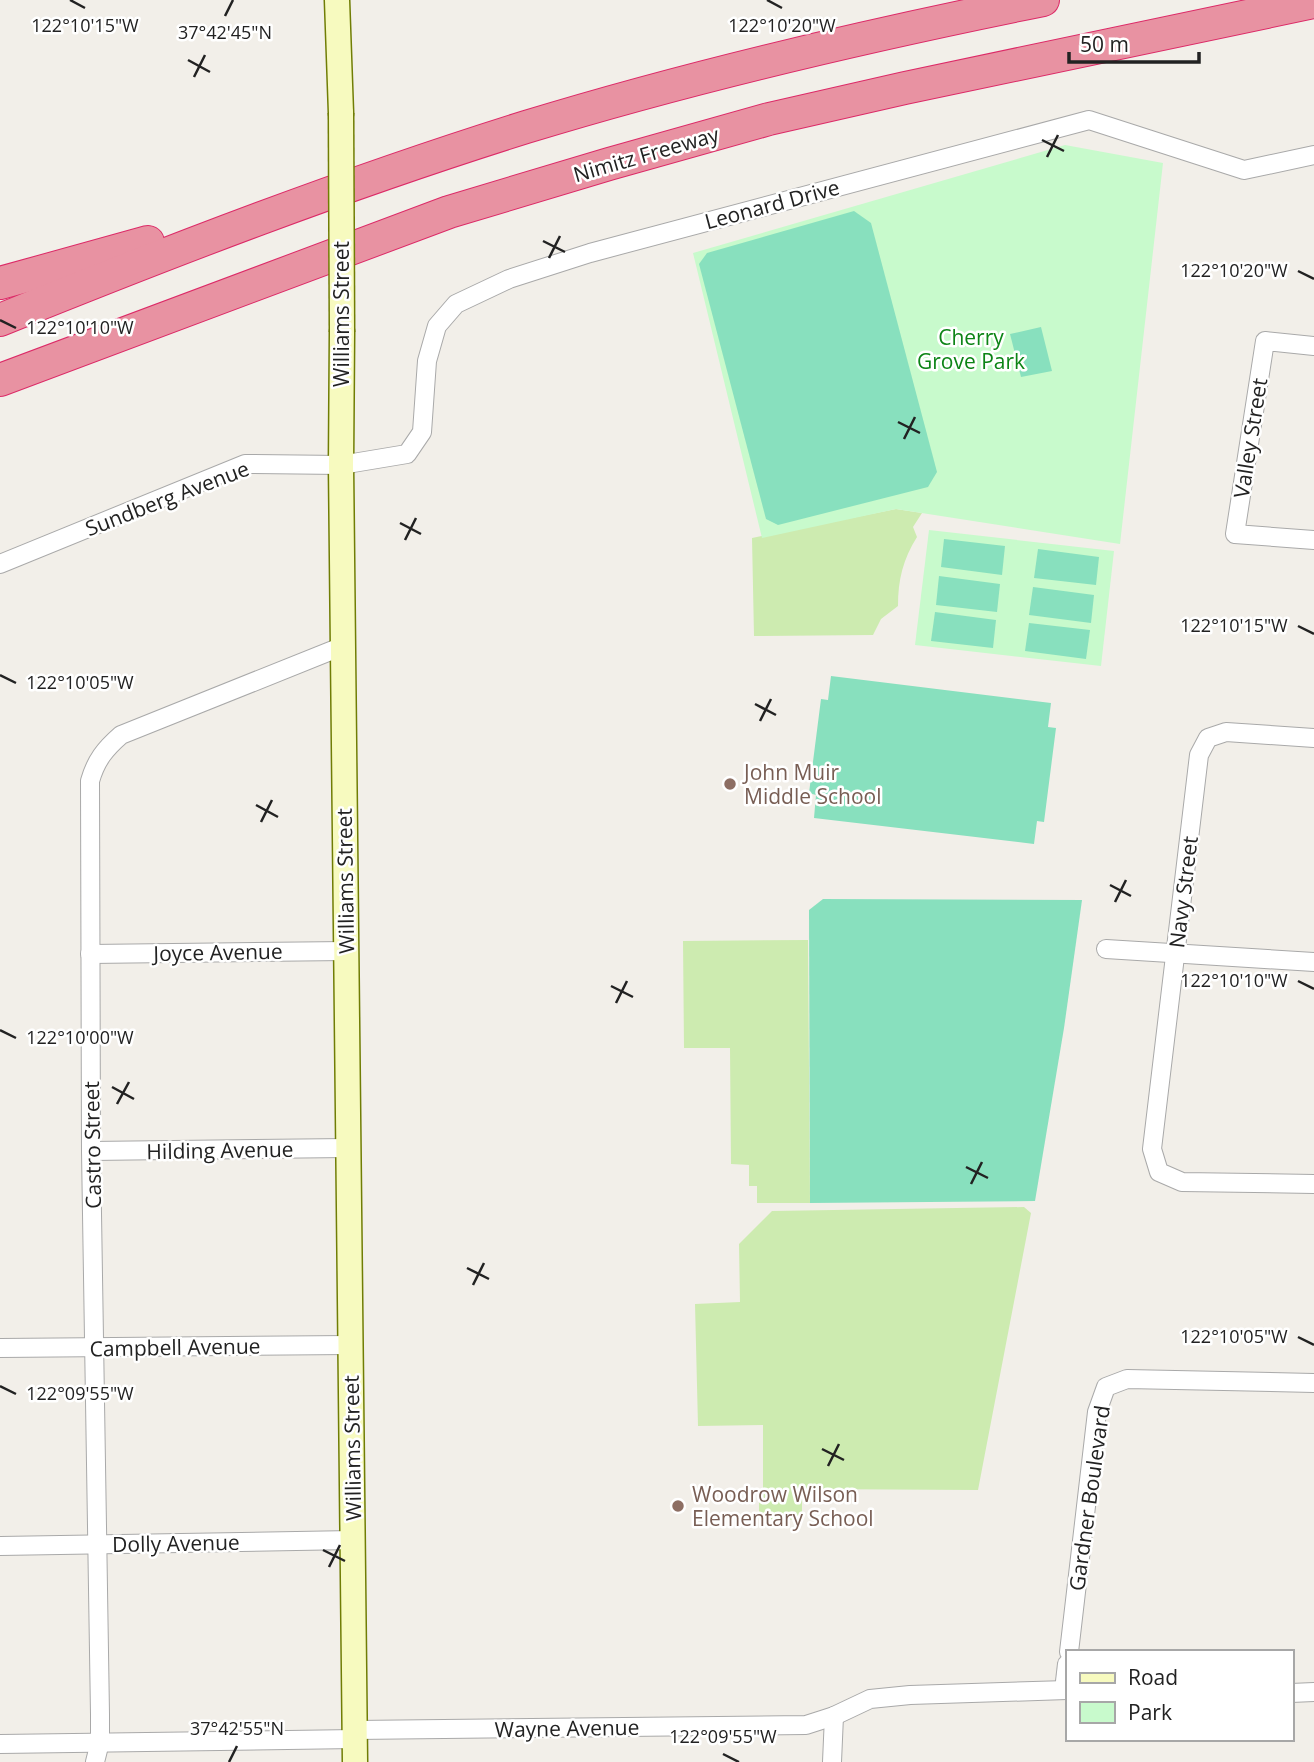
<svg xmlns="http://www.w3.org/2000/svg" width="1314" height="1762" font-family="'Open Sans',sans-serif">
	<style>
		.grass { fill: #cdebb0 }
		.park { fill: #c8facc }
		.pitch { fill: #88e0be }
		.lines { fill: none; stroke-linecap: round; stroke-linejoin: round }
		.street-casing { stroke: #a9a9a9; stroke-width: 20 }
		.secondary-casing { stroke: #707d05; stroke-width: 27 }
		.highway-casing { stroke: #dc2a67; stroke-width: 34 }
		.street { stroke: #fff; stroke-width: 18 }
		.secondary { stroke: #f7fabf; stroke-width: 24 }
		.highway { stroke: #e892a2; stroke-width: 32 }
		.secondary-bridge-casing { stroke: #707d05; stroke-width: 27; stroke-linecap: butt }
		.secondary-bridge { stroke: #f7fabf; stroke-width: 24 }
		.ticks { fill: none; stroke: #222; stroke-width: 2.5 }
		.education-dot { fill: #8d6e63; stroke: #fff; stroke-width: 2.5 }
		.labels { text-anchor: middle; dominant-baseline: central; stroke-width: 5; stroke-linejoin: round; paint-order: stroke }
		.street-label { font-size: 21px; fill: #222; stroke: #fff }
		.park-label { font-size: 21px; fill: #0c8416; stroke: #fff }
		.education-label { font-size: 21px; fill: #785e54; stroke: #fff; text-anchor: start }
		.ticks-label { font-size: 18px; text-anchor: middle; fill: #222; stroke: #fff; stroke-width: 5; stroke-linejoin: round; paint-order: stroke }
	</style>
	<rect width="100%" height="100%" fill="#f2efe9"/>
	<!-- grass -->
	<g class="grass">
		<path d="M896,509L922,513L913,527L917,537C903,559 898,580 898,606L881,619L873,635L754,636L752,538Z"/>
		<polygon points="808,940 810,1203 757,1203 757,1186 749,1186 749,1165 731,1164 730,1048 684,1048 683,941"/>
		<polygon points="1024,1207 1031,1213 978,1490 802,1489 802,1520 759,1519 759,1494 763,1493 763,1425 698,1426 695,1304 740,1302 739,1244 772,1211"/>
	</g>
	<!-- park -->
	<g class="park">
		<polygon points="1065,145 1163,163 1120,544 896,509 762,538 693,253"/>
		<polygon points="929,530 1114,551 1101,666 915,645"/>
	</g>
	<!-- pitch -->
	<g class="pitch">
		<polygon points="854,211 871,223 937,472 928,487 778,525 766,519 699,264 707,253"/>
		<polygon points="1041,327 1052,371 1021,377 1010,334"/>
		<polygon points="944,539 1005,546 1002,575 941,567"/>
		<polygon points="1038,549 1099,557 1096,585 1034,578"/>
		<polygon points="939,576 1000,584 997,612 936,605"/>
		<polygon points="1033,587 1094,595 1091,623 1029,615"/>
		<polygon points="935,612 996,620 993,648 931,641"/>
		<polygon points="1029,623 1090,630 1086,659 1025,651"/>
		<polygon points="831,676 1051,703 1048,727 1056,728 1044,822 1037,821 1034,844 814,818 816,795 809,793 821,699 828,700"/>
		<polygon points="823,899 1082,900 1064,1028 1035,1201 810,1203 809,910"/>
	</g>
	<g class="lines">
		<!-- street casing -->
		<g class="street-casing">
			<g id="street">
				<polyline points="1314,346 1265,341 1235,534 1314,540"/>
				<polyline points="0,564 245,464 341,465 407,454 422,432 427,361 437,326 456,304 509,279 590,253 1089,120 1244,170 1314,155"/>
				<polyline points="1314,738 1226,732 1208,738 1199,755 1152,1149 1159,1172 1182,1182 1314,1184"/>
				<polyline points="1106,949 1314,962"/>
				<polyline points="90,954 346,951"/>
				<polyline points="91,1151 348,1148"/>
				<polyline points="0,1348 350,1345"/>
				<polyline points="0,1546 353,1540"/>
				<polyline points="1069,1652 1097,1412 1106,1387 1127,1379 1314,1383"/>
				<polyline points="1064,1690 1067,1664"/>
				<polyline points="1291,1693 1314,1692"/>
				<polyline points="355,1730 806,1725 834,1716 870,1699 910,1695 1067,1690"/>
				<polyline points="0,1744 355,1739"/>
				<path d="M95,1762L100,1742V1714L91,1151L90,781C96,760 105,749 121,735L343,646"/>
				<polyline points="832,1762 834,1716"/>
			</g>
		</g>
		<!-- secondary casing -->
		<g class="secondary-casing">
			<g id="secondary">
				<polyline points="337,0 341,113"/>
				<polyline points="342,332 341,465 355,1762"/>
			</g>
		</g>
		<!-- highway casing -->
		<g class="highway-casing">
			<g id="highway">
				<polyline points="0,283 148,242"/>
				<path d="M0,320C173,250 347,183 526,127C696,75 869,35 1043,0"/>
				<polyline points="0,380 449,212 609,164 769,119 905,88 1314,2"/>
			</g>
		</g>
		<!-- street -->
		<use href="#street" class="street"/>
		<!-- secondary -->
		<use href="#secondary" class="secondary"/>
		<!-- highway -->
		<use href="#highway" class="highway"/>
		<!-- secondary-bridge casing -->
		<g class="secondary-bridge-casing">
			<polyline id="secondary-bridge" points="341,113 342,332"/>
		</g>
		<!-- secondary-bridge -->
		<use href="#secondary-bridge" class="secondary-bridge"/>
	</g>
	<!-- ticks -->
	<path class="ticks" d="M70,0L85,8M767,0L782,8M225,16L233,0M188,60L210,72M194,77L205,55M1042,140L1064,151M1047,157L1058,135M543,241L565,252M549,258L560,236M1298,271L1314,279M0,320L16,328M898,422L920,433M904,439L915,417M400,523L421,534M405,540L416,518M1298,626L1314,634M0,675L16,683M755,704L776,715M760,721L771,699M256,805L278,817M261,822L272,800M1110,885L1131,896M1115,902L1126,880M1298,981L1314,989M611,986L633,997M616,1003L627,981M0,1030L16,1038M112,1087L134,1099M117,1104L129,1082M966,1167L988,1178M971,1184L982,1162M467,1268L489,1279M473,1285L484,1263M1298,1337L1314,1345M0,1386L16,1394M822,1449L844,1460M828,1466L839,1444M323,1550L345,1561M329,1567L340,1545M723,1754L739,1762M229,1762L237,1746"/>
	<!-- markers -->
	<g class="education-dot">
		<circle cx="730" cy="784" r="7"/>
		<circle cx="678" cy="1506" r="7"/>
	</g>
	<g class="labels">
		<!-- street labels -->
		<g class="street-label">
			<text transform="translate(646 154) rotate(-16)">Nimitz Freeway</text>
			<text transform="translate(772 204) rotate(-15)">Leonard Drive</text>
			<text transform="translate(341 314) rotate(-90)">Williams Street</text>
			<text transform="translate(1250 438) rotate(-81)">Valley Street</text>
			<text transform="translate(167 498) rotate(-21)">Sundberg Avenue</text>
			<text transform="translate(345 881) rotate(-91)">Williams Street</text>
			<text transform="translate(1183 892) rotate(-83)">Navy Street</text>
			<text transform="translate(218 952) rotate(-1)">Joyce Avenue</text>
			<text transform="translate(92 1145) rotate(-91)">Castro Street</text>
			<text transform="translate(220 1150) rotate(-1)">Hilding Avenue</text>
			<text transform="translate(175 1347) rotate(-1)">Campbell Avenue</text>
			<text transform="translate(352 1448) rotate(-91)">Williams Street</text>
			<text transform="translate(1089 1498) rotate(-82)">Gardner Boulevard</text>
			<text transform="translate(176 1543) rotate(-1)">Dolly Avenue</text>
			<text transform="translate(567 1728) rotate(-1)">Wayne Avenue</text>
		</g>
		<!-- park labels -->
		<g class="park-label">
			<text x="971" y="337">Cherry<tspan x="971" dy="24">Grove Park</tspan></text>
		</g>
		<!-- education labels -->
		<g class="education-label">
			<text x="744" y="772">John Muir<tspan x="744" dy="24">Middle School</tspan></text>
			<text x="692" y="1494">Woodrow Wilson<tspan x="692" dy="24">Elementary School</tspan></text>
		</g>
	</g>
	<g class="ticks-label">
		<text x="782" y="32">122°10'20"W</text>
		<text x="85" y="32">122°10'15"W</text>
		<text x="225" y="39">37°42'45"N</text>
		<text x="1234" y="277">122°10'20"W</text>
		<text x="80" y="334">122°10'10"W</text>
		<text x="1234" y="632">122°10'15"W</text>
		<text x="80" y="689">122°10'05"W</text>
		<text x="1234" y="987">122°10'10"W</text>
		<text x="80" y="1044">122°10'00"W</text>
		<text x="1234" y="1343">122°10'05"W</text>
		<text x="80" y="1400">122°09'55"W</text>
		<text x="237" y="1735">37°42'55"N</text>
		<text x="723" y="1743">122°09'55"W</text>
	</g>
	<!-- legend -->
	<rect x="1066" y="1650" width="228" height="91" fill="#ffffff" stroke="#a7a7a7" stroke-width="2"/>
	<rect x="1080" y="1673" width="35" height="10" fill="#f7fabf" stroke="#a7a7a7" stroke-width="2"/>
	<text x="1128" y="1685" font-size="21" fill="#222222">Road</text>
	<rect x="1080" y="1702" width="35" height="21" fill="#c8facc" stroke="#a7a7a7" stroke-width="2"/>
	<text x="1128" y="1720" font-size="21" fill="#222222">Park</text>
	<!-- scale -->
	<path d="M1069 52v10h130v-10" fill="none" stroke="#222222" stroke-width="3.5"/>
	<text x="1080" y="52" font-size="21" fill="#222222" stroke="#ffffff" stroke-width="5" paint-order="stroke">50 m</text>
</svg>
